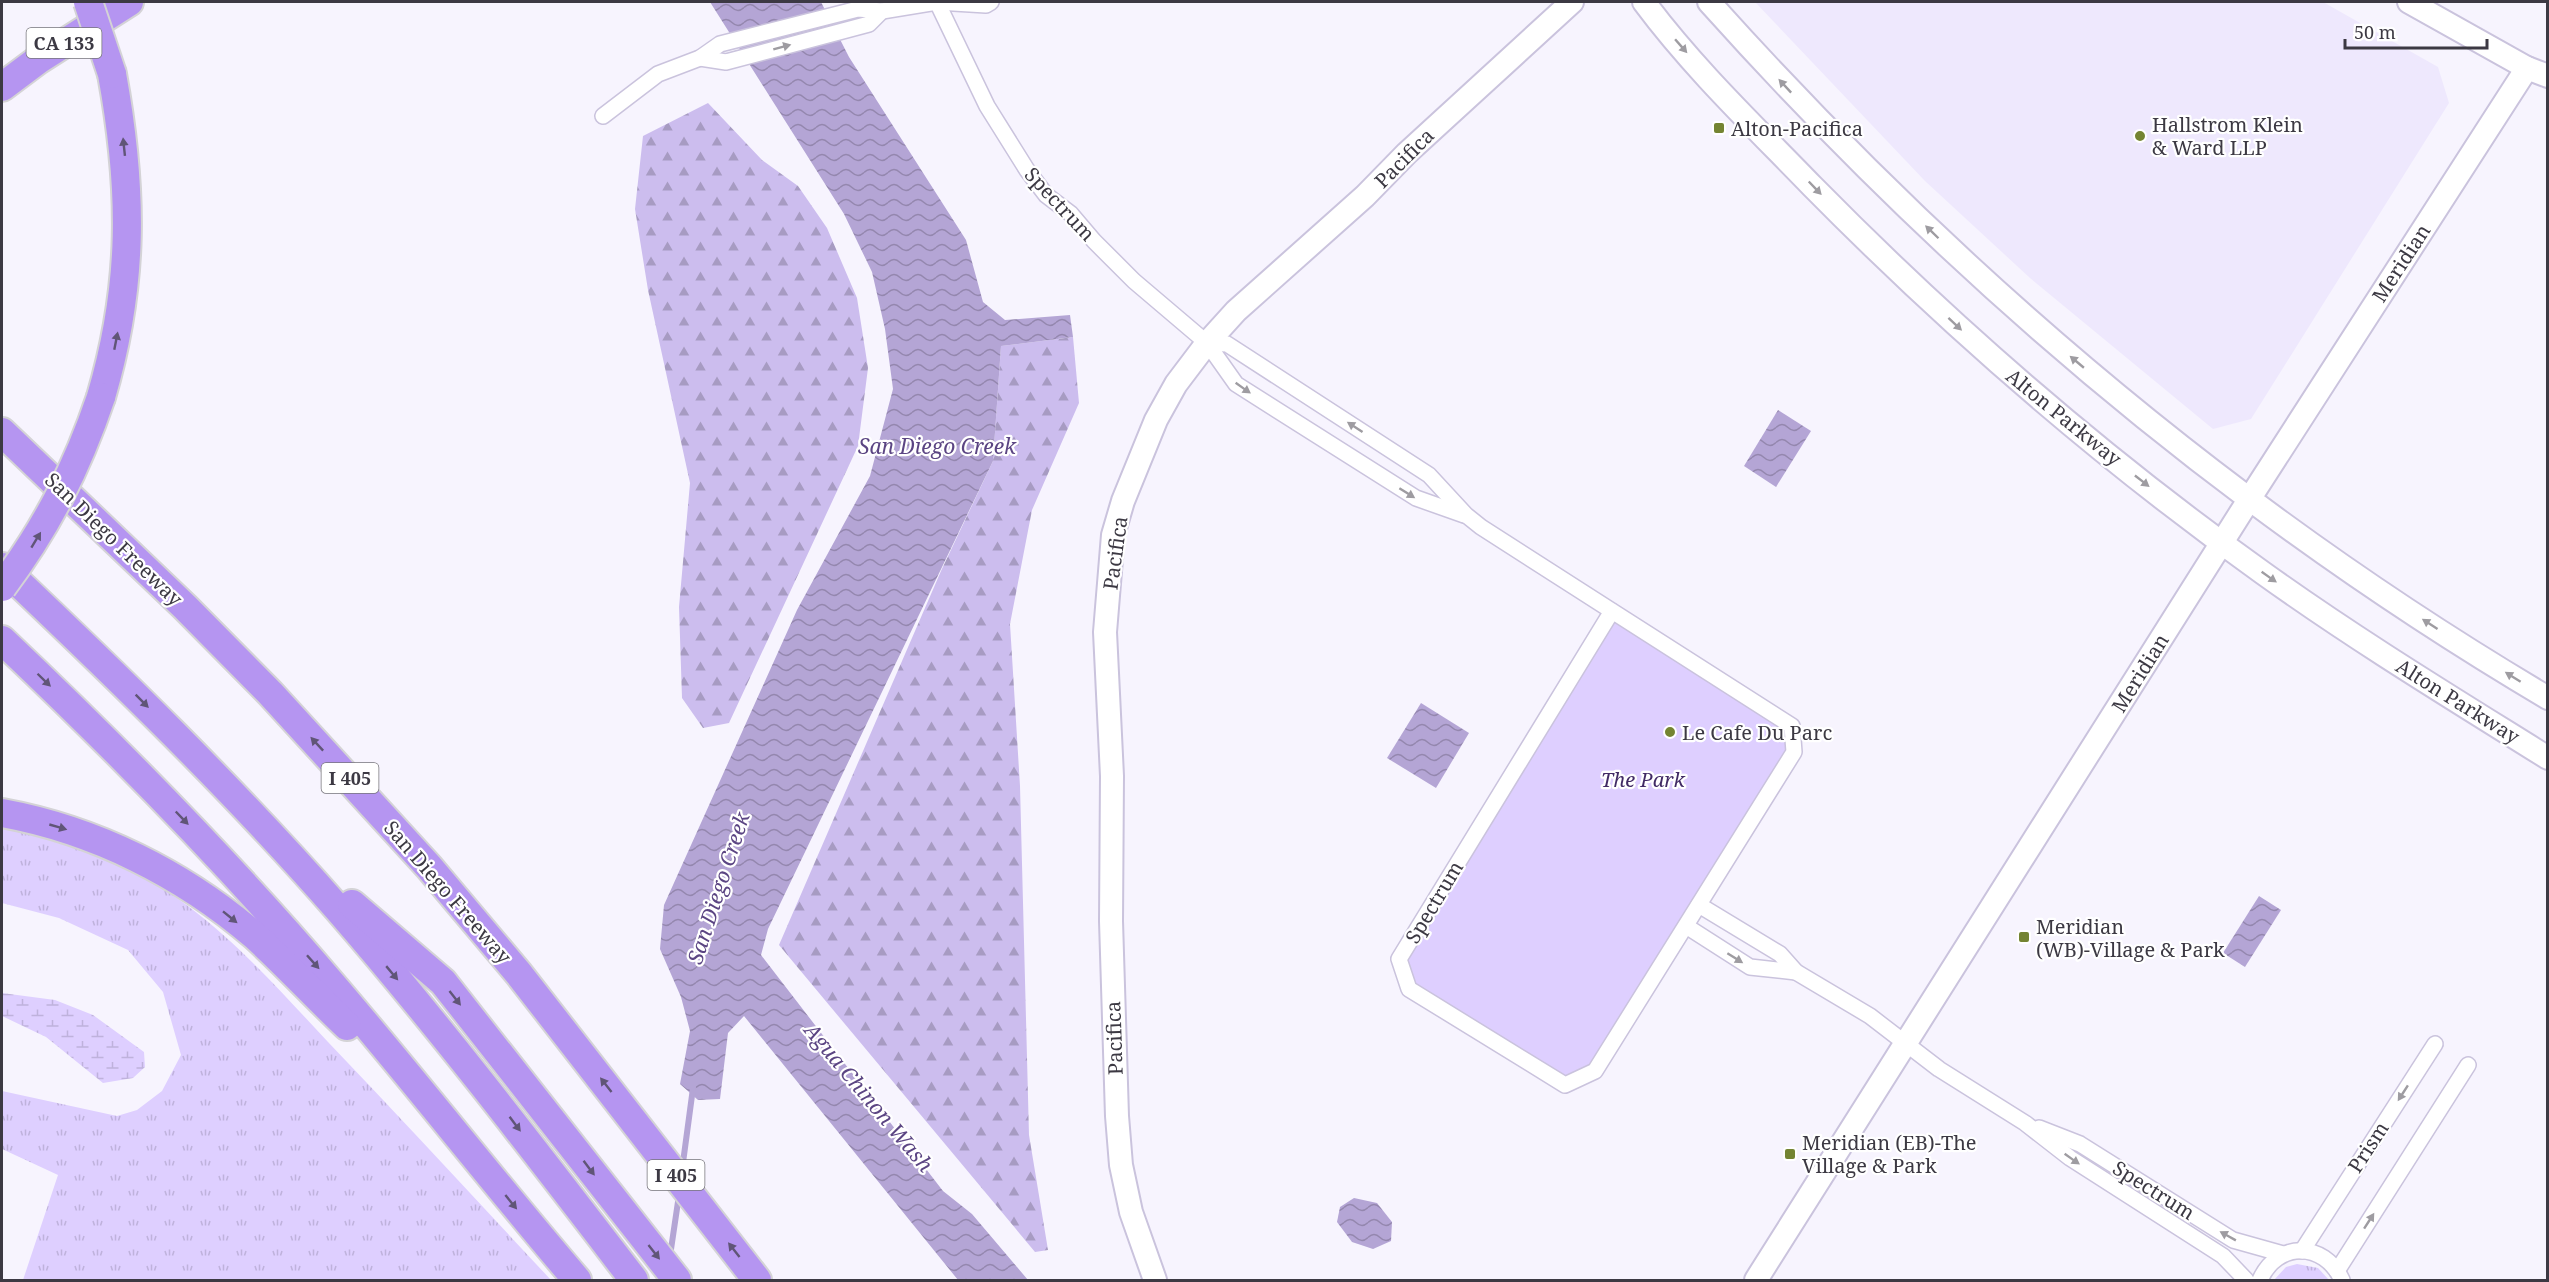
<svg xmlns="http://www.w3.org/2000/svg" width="2549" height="1282" font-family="'Noto Serif',serif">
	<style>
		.built { fill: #eee8fd }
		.grass { fill: url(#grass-tufts) }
		.forest { fill: url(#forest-firs) }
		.wetland { fill: url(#wetland-marsh) }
		.park { fill: #decfff }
		.water { fill: url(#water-waves) }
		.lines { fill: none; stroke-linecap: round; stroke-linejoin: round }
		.stream { stroke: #b4a5d5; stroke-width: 6 }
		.street-casing { stroke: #cac3dd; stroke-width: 18 }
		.secondary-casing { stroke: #cac3dd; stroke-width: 26 }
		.highway-casing { stroke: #d4d3d6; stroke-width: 32 }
		.street { stroke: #fff; stroke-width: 15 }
		.secondary { stroke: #fff; stroke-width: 22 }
		.highway { stroke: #b595f1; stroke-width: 28 }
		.highway-bridge-casing { stroke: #d4d3d6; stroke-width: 32; stroke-linecap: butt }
		.highway-bridge { stroke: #b595f1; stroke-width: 28 }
		.oneway { fill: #9e9ca1 }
		.oneway2 { fill: #605577 }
		.poi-dot { fill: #748432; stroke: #fff; stroke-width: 2 }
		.labels { text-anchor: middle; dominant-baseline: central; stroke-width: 4.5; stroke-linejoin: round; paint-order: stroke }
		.shield { fill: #fff; stroke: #76747b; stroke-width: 1.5 }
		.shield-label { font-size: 18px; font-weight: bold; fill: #3c3943 }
		.poi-label { font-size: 20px; fill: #3c3943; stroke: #fff; text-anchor: start }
		.street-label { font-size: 20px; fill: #3c3943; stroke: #fff }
		.park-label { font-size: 20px; font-style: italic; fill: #412a65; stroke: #fff }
		.water-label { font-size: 21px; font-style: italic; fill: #5b4583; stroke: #fff }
	</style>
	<defs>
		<pattern id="grass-tufts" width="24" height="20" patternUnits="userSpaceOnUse" patternTransform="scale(1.5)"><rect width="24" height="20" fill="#decfff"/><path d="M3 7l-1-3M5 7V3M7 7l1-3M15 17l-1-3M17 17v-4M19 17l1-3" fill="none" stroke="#bfb2dc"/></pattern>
		<pattern id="forest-firs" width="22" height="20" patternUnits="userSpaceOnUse" patternTransform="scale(1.5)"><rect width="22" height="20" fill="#ccbdee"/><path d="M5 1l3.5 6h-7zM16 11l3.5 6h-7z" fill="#a79bc2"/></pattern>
		<pattern id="wetland-marsh" width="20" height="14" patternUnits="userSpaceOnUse" patternTransform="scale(1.5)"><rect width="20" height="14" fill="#decfff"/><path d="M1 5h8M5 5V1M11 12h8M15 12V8" fill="none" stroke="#bfb2dc"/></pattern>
		<pattern id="water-waves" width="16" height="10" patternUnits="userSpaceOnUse" patternTransform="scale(1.5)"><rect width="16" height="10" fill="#b4a5d5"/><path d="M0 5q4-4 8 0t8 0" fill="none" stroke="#9487ae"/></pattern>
	</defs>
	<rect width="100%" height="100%" fill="#f7f4fe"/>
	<!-- built -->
	<polygon class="built" points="1755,2 2323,2 2438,67 2449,103 2251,419 2213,429 2030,278 1925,181"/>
	<!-- grass -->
	<g class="grass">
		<path d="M2,828C63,839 138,868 188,906C240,945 284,995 328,1042C404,1121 477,1201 551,1280H23L58,1175L2,1149V1091L117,1116L137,1110L162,1091L181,1055L163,992L128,950L59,918L2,903Z"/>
		<polygon points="2297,1264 2318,1268 2329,1280 2274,1280 2286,1267"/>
	</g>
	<!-- forest -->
	<g class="forest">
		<polygon points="708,103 762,160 798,186 827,228 857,298 868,368 858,446 729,723 703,728 682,698 679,607 690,483 648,290 635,209 643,136"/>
		<polygon points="1073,337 1079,403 1032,510 1010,624 1020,786 1029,1135 1048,1250 1035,1252 779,945 941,571 993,461 1001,346"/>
	</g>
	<!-- wetland -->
	<polygon class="wetland" points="2,993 55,1000 93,1015 144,1052 145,1067 133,1078 103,1083 46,1037 2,1016"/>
	<!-- park -->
	<polygon class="park" points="1612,611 1792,726 1794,752 1595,1071 1565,1085 1409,989 1399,959"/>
	<!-- water -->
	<g class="water">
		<polygon points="710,2 821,2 849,57 966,240 983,302 1005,320 1070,315 1073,337 1001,346 993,461 768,929 761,955 943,1191 972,1214 1028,1280 958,1280 744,1016 728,1033 720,1099 698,1100 680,1084 690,1031 681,997 660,949 664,905 797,610 870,476 893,389 885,329 872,272 844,214"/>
		<polygon points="1778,410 1811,431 1776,487 1744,466"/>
		<polygon points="1421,703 1469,733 1436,788 1387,758"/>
		<polygon points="2259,896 2281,910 2245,967 2223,953"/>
		<polygon points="1354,1198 1377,1203 1392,1222 1391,1241 1373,1249 1352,1242 1337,1222 1340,1207"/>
	</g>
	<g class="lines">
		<!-- stream -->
		<g class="stream">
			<polyline points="682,1170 693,1088"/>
			<polyline points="670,1256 679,1195"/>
		</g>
		<!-- street casing -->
		<g class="street-casing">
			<g id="street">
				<polyline points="937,2 987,106 1027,170 1046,195 1071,214 1094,241 1134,281 1207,343 1236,384 1416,498 1464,515"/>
				<polyline points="700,58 726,62 869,24 882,11"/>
				<polyline points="603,116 658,74 700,58 720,44 858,9 882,11 937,2 986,5 991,2"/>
				<polyline points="1207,343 1227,344 1429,475 1466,515 1481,527 1612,611 1792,726 1794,752 1595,1071 1565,1085 1409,989 1399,959 1612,611"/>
				<polyline points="1699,905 1780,954 1796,972 1870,1016 1939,1069 2025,1123 2070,1158 2223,1256 2246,1280"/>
				<polyline points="1686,926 1750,967 1796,972"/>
				<polyline points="2039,1128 2080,1144 2233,1240 2283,1254"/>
				<polyline points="2302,1251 2435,1044"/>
				<polyline points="2337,1271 2468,1065"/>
				<path d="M2260,1280C2277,1241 2324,1241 2342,1280"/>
			</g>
		</g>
		<!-- secondary casing -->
		<g class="secondary-casing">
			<g id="secondary">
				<path d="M1644,2C1693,68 1755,127 1812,186C1951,327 2102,458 2263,573C2355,639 2452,698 2548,758"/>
				<path d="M1709,2C1952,273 2233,512 2548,698"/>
				<polyline points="2409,2 2527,68 2548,76"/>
				<polyline points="1155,1280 1131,1212 1121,1165 1117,1116 1111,921 1112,776 1105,632 1113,535 1123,501 1156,420 1176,384 1207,343 1236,311 1365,196 1407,153 1572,2"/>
				<polyline points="1756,1280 2250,498 2527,68"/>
			</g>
		</g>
		<!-- highway casing -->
		<g class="highway-casing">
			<g id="highway">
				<polyline points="2,87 38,60 129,2"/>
				<path d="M101,397C134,284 133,190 112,74"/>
				<polyline points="2,432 185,607 270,693 429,867 519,974 757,1280"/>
				<path d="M2,567C118,677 232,788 338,909C442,1029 538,1155 634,1280"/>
				<path d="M2,640C117,749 228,862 331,983C415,1081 494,1183 577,1280"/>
				<path d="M2,813C95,830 183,874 255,936C287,965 316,997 347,1026"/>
				<polyline points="352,904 443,982 677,1280"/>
			</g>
		</g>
		<!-- street -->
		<use href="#street" class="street"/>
		<!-- secondary -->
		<use href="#secondary" class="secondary"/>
		<!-- highway -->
		<use href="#highway" class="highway"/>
		<!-- highway-bridge casing -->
		<g class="highway-bridge-casing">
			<g id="highway-bridge">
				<polyline points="88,2 112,74"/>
				<path d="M2,587C47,527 77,468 101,397"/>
			</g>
		</g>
		<!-- highway-bridge -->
		<use href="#highway-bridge" class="highway-bridge"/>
	</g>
	<!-- one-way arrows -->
	<defs><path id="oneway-solid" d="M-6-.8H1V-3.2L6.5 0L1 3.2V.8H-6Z" transform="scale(1.5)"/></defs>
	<g class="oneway">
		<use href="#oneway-solid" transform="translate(1681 46) rotate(49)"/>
		<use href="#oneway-solid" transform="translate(782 47) rotate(-15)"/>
		<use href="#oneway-solid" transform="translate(1785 86) rotate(-133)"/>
		<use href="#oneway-solid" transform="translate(1815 188) rotate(46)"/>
		<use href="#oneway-solid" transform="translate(1932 232) rotate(-136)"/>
		<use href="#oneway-solid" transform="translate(1955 324) rotate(43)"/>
		<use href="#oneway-solid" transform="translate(2077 362) rotate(-140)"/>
		<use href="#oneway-solid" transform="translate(1243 388) rotate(35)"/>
		<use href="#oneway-solid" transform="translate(1355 427) rotate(-147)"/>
		<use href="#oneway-solid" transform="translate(2142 481) rotate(38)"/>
		<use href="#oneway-solid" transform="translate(1407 493) rotate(32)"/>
		<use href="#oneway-solid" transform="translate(2269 577) rotate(35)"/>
		<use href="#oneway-solid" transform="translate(2430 624) rotate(-147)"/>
		<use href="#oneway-solid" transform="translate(2513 677) rotate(-148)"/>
		<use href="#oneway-solid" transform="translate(1735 958) rotate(32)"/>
		<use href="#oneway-solid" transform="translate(2403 1093) rotate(123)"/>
		<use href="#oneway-solid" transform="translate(2072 1159) rotate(35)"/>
		<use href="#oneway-solid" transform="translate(2369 1221) rotate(-57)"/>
		<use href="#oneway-solid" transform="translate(2228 1236) rotate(-151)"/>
	</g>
	<g class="oneway2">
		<use href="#oneway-solid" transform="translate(124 147) rotate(-96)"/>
		<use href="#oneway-solid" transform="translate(116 341) rotate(-79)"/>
		<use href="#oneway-solid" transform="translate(36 540) rotate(-59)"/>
		<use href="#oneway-solid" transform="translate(44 680) rotate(44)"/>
		<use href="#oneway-solid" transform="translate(142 701) rotate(45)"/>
		<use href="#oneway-solid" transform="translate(317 744) rotate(-133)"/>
		<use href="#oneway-solid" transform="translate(182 818) rotate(46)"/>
		<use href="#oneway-solid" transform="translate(58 827) rotate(16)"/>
		<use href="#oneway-solid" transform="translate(230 917) rotate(39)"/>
		<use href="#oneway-solid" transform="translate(313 962) rotate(48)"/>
		<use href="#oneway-solid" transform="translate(392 973) rotate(50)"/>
		<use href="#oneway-solid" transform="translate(455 998) rotate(52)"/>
		<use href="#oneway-solid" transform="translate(606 1085) rotate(-128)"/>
		<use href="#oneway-solid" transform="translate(515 1124) rotate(53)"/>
		<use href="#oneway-solid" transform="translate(589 1168) rotate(53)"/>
		<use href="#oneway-solid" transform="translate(511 1202) rotate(51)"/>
		<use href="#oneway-solid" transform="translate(734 1250) rotate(-128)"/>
		<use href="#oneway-solid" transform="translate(654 1252) rotate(52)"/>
	</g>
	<!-- markers -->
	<g class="poi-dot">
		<rect x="1713" y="122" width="12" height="12" rx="3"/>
		<circle cx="2140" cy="136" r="6"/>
		<circle cx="1670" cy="732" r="6"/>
		<rect x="2018" y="931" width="12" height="12" rx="3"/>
		<rect x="1784" y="1148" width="12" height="12" rx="3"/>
	</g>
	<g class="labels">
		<!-- shield labels -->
		<g class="shield">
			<rect x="26.5" y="28" width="75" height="30" rx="4.5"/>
			<rect x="321.5" y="763" width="57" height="30" rx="4.5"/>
			<rect x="647.5" y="1160" width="57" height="30" rx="4.5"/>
		</g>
		<g class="shield-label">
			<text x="64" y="43">CA 133</text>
			<text x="350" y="778">I 405</text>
			<text x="676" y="1175">I 405</text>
		</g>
		<!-- poi labels -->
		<g class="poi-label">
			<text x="2152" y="124">Hallstrom Klein<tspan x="2152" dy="23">&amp; Ward LLP</tspan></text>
			<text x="1731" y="128">Alton-Pacifica</text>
			<text x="1682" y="732">Le Cafe Du Parc</text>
			<text x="2036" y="926">Meridian<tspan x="2036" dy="23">(WB)-Village &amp; Park</tspan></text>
			<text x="1802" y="1142">Meridian (EB)-The<tspan x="1802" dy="23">Village &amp; Park</tspan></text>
		</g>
		<!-- street labels -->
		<g class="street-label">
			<text transform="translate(1404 158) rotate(-45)">Pacifica</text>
			<text transform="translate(1060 204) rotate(47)">Spectrum</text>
			<text transform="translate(2401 263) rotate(-57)">Meridian</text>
			<text transform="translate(2064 417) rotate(39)">Alton Parkway</text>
			<text transform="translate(114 539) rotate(44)">San Diego Freeway</text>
			<text transform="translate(1115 553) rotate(-82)">Pacifica</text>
			<text transform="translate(2140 673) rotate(-58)">Meridian</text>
			<text transform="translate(2458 701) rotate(32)">Alton Parkway</text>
			<text transform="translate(448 892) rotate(49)">San Diego Freeway</text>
			<text transform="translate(1434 902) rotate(-59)">Spectrum</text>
			<text transform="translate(1114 1038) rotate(-92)">Pacifica</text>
			<text transform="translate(2368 1147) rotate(-57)">Prism</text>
			<text transform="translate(2154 1190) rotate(32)">Spectrum</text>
		</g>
		<!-- park labels -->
		<g class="park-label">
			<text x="1643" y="779">The Park</text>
		</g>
		<!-- water labels -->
		<g class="water-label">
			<text x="937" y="446">San Diego Creek</text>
			<text transform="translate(718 888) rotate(-72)">San Diego Creek</text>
			<text transform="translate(869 1097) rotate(50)">Agua Chinon Wash</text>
		</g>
	</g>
	<!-- border -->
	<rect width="2549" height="1282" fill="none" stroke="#3c3943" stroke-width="6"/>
	<!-- scale -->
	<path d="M2345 39v9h142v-9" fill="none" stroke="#3c3943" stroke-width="3"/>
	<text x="2354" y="39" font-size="18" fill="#3c3943" stroke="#ffffff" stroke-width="4.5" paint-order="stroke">50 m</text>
</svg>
